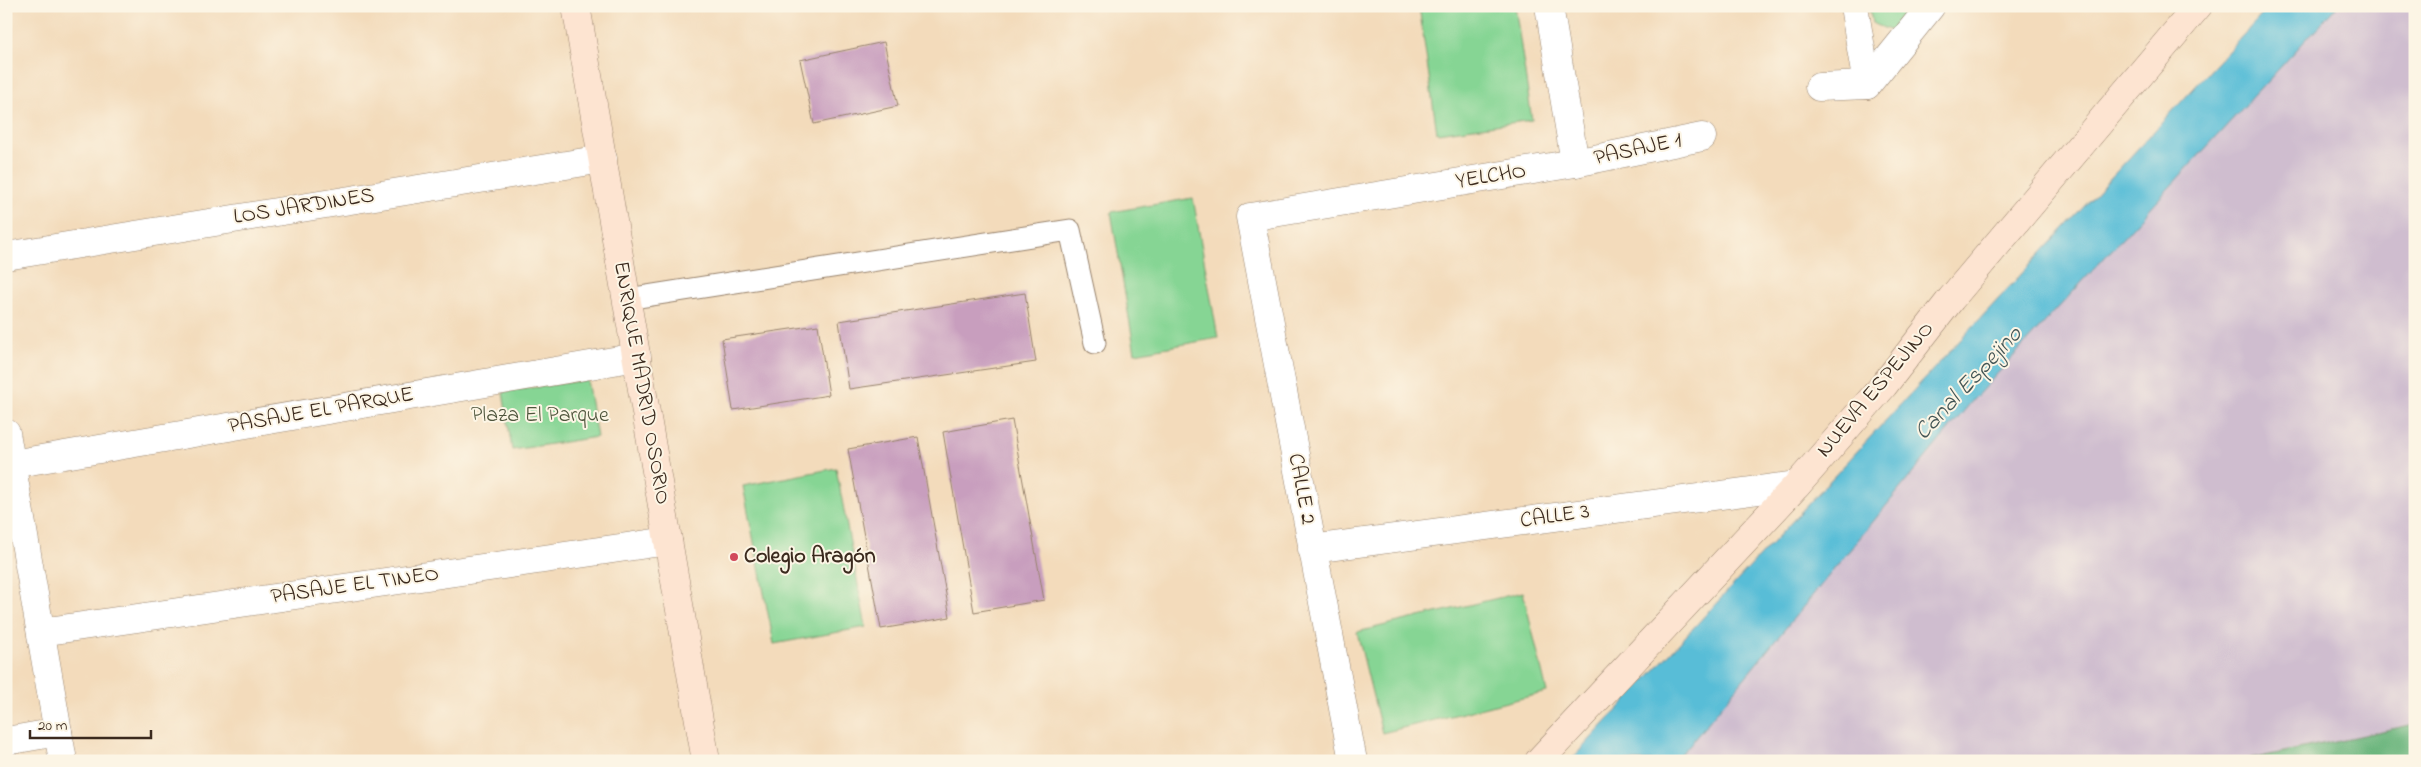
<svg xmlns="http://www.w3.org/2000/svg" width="2421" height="767" font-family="'Indie Flower',sans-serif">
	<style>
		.industrial { fill: #cfbdcf }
		.green { fill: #86d594; stroke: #608059 }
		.forest { fill: #6cb67e; stroke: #54704e }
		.water { fill: #58bdd7; stroke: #4a747a }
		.building { fill: #c89ebe }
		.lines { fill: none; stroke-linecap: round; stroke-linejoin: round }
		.lane-casing { stroke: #97826c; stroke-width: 23 }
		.street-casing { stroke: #97826c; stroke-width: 29 }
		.secondary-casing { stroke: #97826c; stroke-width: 29 }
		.lane { stroke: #fff; stroke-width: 21 }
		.street { stroke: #fff; stroke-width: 28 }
		.secondary { stroke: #fde4d1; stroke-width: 28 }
		.poi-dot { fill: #d1495b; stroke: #fcf5e5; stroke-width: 2 }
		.labels { text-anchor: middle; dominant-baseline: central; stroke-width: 4; stroke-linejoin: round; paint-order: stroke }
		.street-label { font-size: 22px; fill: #3b2a1e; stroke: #fcf5e5 }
		.park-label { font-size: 22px; fill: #4e553c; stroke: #fcf5e5 }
		.poi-label { font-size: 22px; font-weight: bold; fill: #3b2a1e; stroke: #fcf5e5; text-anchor: start }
		.water-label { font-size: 24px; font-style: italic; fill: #445656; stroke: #fcf5e5 }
	</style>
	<rect width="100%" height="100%" fill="#fcf5e5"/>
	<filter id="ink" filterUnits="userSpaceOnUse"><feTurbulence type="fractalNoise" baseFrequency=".02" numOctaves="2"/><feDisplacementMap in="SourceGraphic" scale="10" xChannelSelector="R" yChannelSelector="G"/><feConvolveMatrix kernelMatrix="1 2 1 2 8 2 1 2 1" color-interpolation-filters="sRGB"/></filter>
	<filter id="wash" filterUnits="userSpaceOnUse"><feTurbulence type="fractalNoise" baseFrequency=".0096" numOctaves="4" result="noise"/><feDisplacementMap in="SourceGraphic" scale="20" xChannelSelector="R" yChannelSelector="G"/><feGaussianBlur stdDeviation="1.12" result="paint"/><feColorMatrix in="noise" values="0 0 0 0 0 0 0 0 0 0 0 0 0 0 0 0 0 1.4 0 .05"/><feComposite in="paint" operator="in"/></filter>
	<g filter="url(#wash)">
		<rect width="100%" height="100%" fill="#f3dbbb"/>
		<!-- industrial -->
		<polygon class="industrial" points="2337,6 2415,6 2415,724 2248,761 1674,761 1692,742 1973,400"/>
		<!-- green -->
		<g class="green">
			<polygon points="1419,6 1515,6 1532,120 1437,133"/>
			<polygon points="1869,6 1914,6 1894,32 1872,23"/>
			<polygon points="1193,198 1218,338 1135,353 1111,212"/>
			<polygon points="587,380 597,437 512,450 503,392"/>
			<polygon points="836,468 866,627 774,644 743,486"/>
			<polygon points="1523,592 1547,692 1382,733 1357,632"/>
		</g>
		<!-- forest -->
		<polygon class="forest" points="2415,724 2415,761 2248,761 2251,759"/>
		<!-- water -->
		<polygon class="water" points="2270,6 2337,6 1973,400 1692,742 1674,761 1570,761"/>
		<g id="blocks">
			<!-- building -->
			<g class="building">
				<polygon points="884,42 898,106 814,124 800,60"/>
				<polygon points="1025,293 1036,362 849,389 839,321"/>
				<polygon points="818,325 829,395 733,410 722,339"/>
				<polygon points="1012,420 1044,600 974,612 943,432"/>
				<polygon points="918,437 950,617 881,629 848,449"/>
			</g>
		</g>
	</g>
	<g filter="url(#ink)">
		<use href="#blocks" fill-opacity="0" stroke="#97826c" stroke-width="1"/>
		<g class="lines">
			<!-- lane casing -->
			<g class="lane-casing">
				<polyline id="lane" points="627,299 1070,230 1095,343"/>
			</g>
			<!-- street casing -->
			<g class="street-casing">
				<g id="street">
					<polyline points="1549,6 1575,163"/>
					<polyline points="1854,6 1867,85"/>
					<polyline points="1819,87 1867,85 1931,6"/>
					<polyline points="6,256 603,159"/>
					<polyline points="6,433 63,761"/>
					<polyline points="6,465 637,357"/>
					<polyline points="1312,549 1797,485"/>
					<polyline points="41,632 668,541"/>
					<polyline points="6,741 58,732"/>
					<polyline points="1353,761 1250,217 1575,163 1702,137"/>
				</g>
			</g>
			<!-- secondary casing -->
			<g class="secondary-casing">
				<g id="secondary">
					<polyline points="576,6 706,761"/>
					<polyline points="1539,761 1797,485 1884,385 1951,299 2198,6"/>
				</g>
			</g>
			<!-- lane -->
			<use href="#lane" class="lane"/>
			<!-- street -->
			<use href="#street" class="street"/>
			<!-- secondary -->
			<use href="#secondary" class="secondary"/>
		</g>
	</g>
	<!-- markers -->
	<circle class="poi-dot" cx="734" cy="557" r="5"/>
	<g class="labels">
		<!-- street labels -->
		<g class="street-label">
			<text transform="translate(1638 150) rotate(-12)">PASAJE 1</text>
			<text transform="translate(1491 177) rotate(-9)">YELCHO</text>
			<text transform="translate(304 207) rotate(-9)">LOS JARDINES</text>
			<text transform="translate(641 383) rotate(80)">ENRIQUE MADRID OSORIO</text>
			<text transform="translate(1876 390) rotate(-50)">NUEVA ESPEJINO</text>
			<text transform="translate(321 411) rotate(-10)">PASAJE EL PARQUE</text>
			<text transform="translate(1301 489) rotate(79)">CALLE 2</text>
			<text transform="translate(1555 517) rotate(-8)">CALLE 3</text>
			<text transform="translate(355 586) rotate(-8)">PASAJE EL TINEO</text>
		</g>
		<!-- park labels -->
		<g class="park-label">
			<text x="540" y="416">Plaza El Parque</text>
		</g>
		<!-- poi labels -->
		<g class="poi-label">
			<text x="744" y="557">Colegio Aragón</text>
		</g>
		<!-- water labels -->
		<g class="water-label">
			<text transform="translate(1969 384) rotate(-47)">Canal Espejino</text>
		</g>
	</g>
	<!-- margin -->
	<rect width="2421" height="767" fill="none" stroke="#fcf5e5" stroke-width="25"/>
	<!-- scale -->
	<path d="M30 730v8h121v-8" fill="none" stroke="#3b2a1e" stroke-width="2.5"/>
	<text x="38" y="730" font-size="15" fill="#3b2a1e" stroke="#fcf5e5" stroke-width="4" paint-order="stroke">20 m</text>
</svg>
